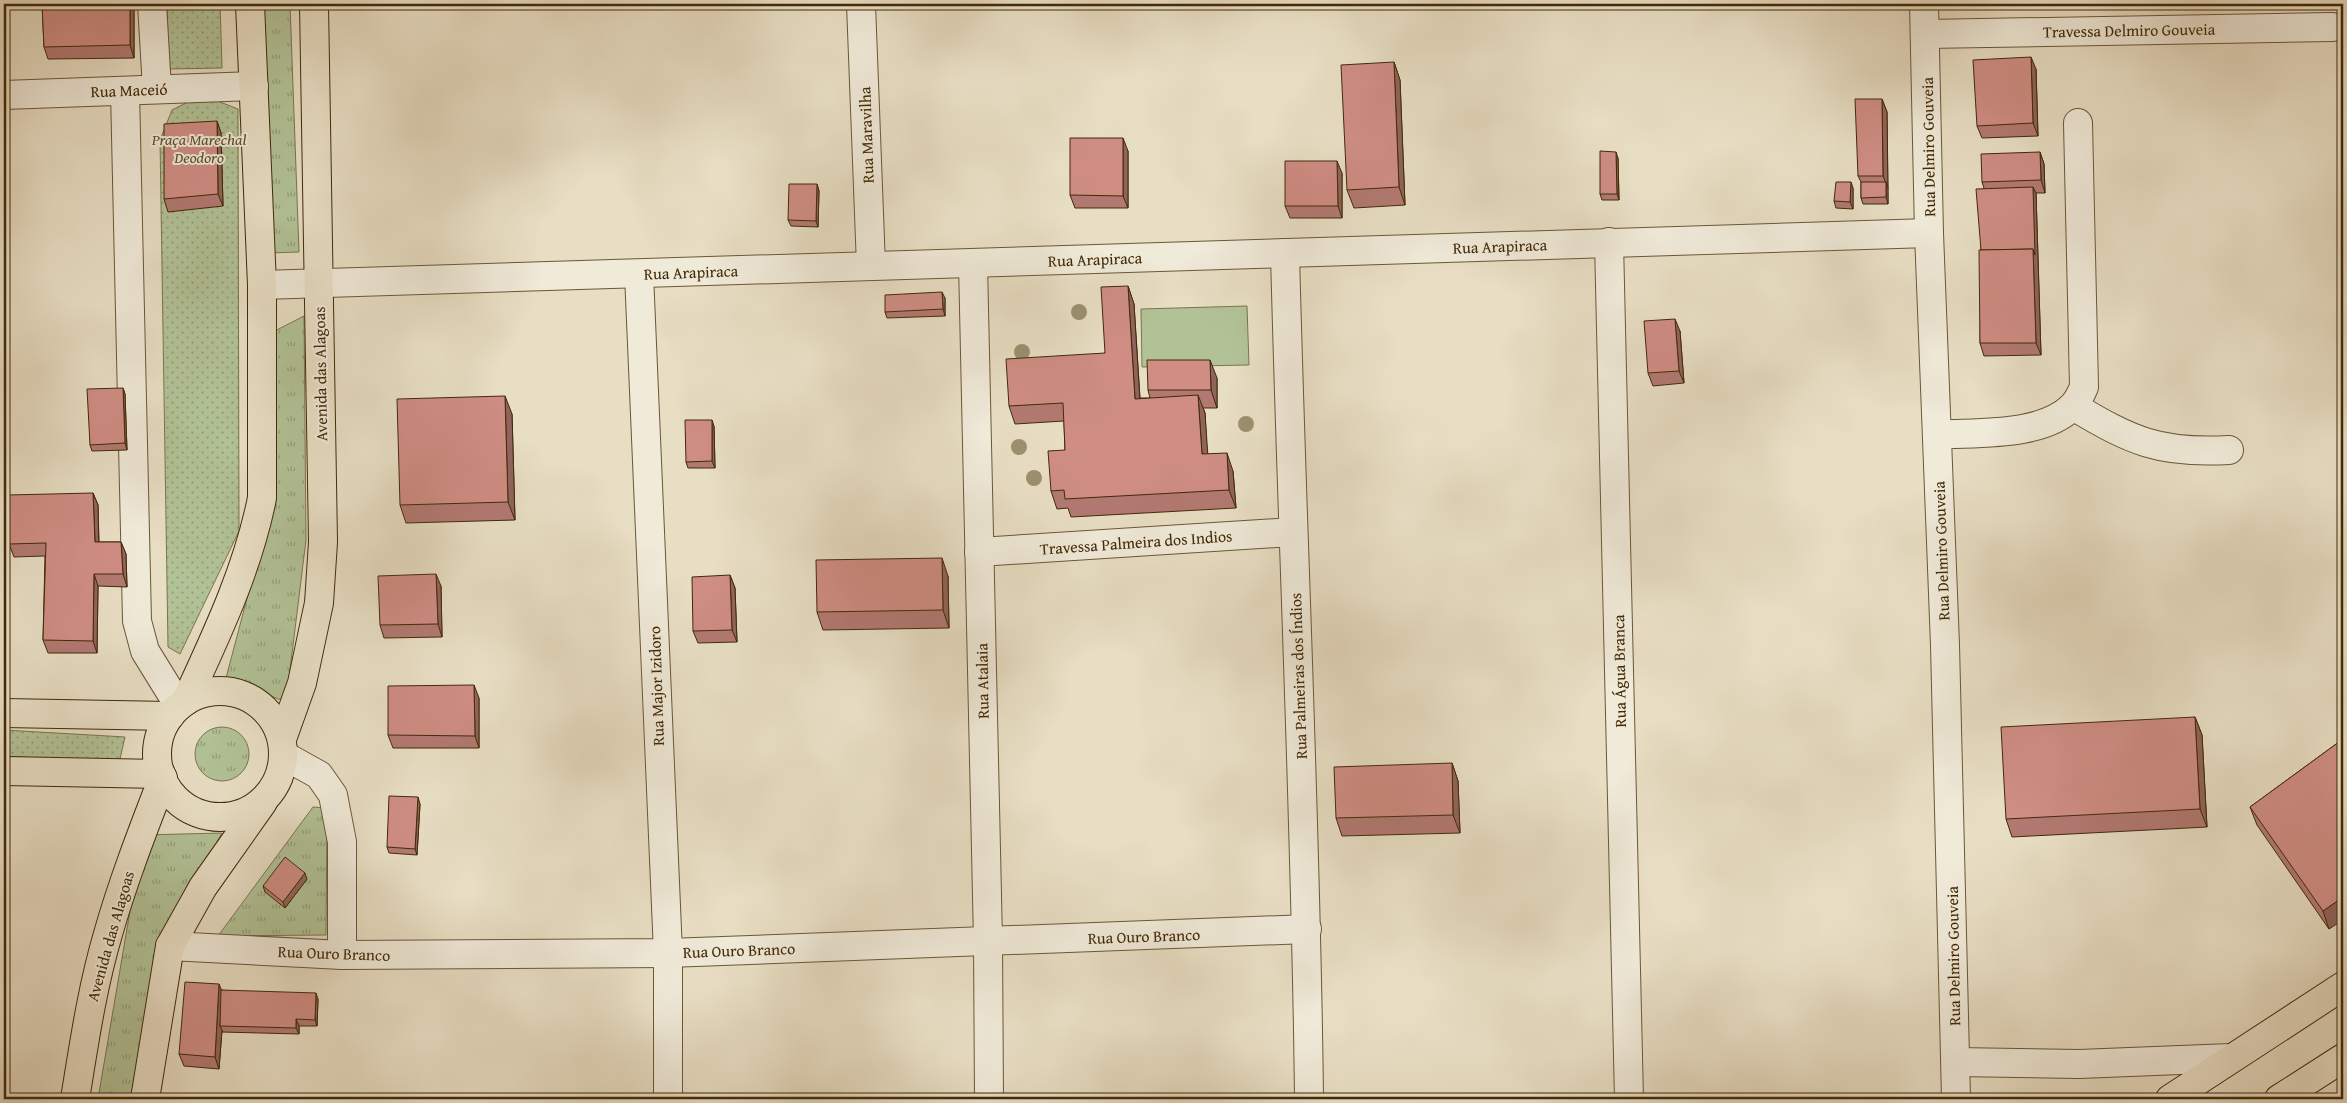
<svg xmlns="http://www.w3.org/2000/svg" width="2347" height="1103" font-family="'Gentium Book Plus',serif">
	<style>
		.grass { fill: url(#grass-tufts); stroke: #7a764f }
		.park { fill: url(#park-dots); stroke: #7a764f }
		.pitch { fill: #b2c297; stroke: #7a764f }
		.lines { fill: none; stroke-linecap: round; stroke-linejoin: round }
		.minor-casing { stroke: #6b5736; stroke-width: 30 }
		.major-casing { stroke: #412a07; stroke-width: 30 }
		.minor { stroke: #f0ead9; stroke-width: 28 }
		.major { stroke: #e8dec4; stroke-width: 28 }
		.tree { fill: #9c9070 }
		.wall { fill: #b27972; stroke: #412a07 }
		.shaded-wall { fill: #91635c; stroke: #412a07 }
		.building { fill: #cf8d84; stroke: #412a07 }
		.labels { text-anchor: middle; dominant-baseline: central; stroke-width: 4; stroke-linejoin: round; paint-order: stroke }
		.street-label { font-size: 16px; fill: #412a07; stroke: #f0ead9 }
		.park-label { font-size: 16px; font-style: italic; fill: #5d502b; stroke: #f0ead9 }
	</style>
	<defs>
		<pattern id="grass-tufts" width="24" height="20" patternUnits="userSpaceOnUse" patternTransform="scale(1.25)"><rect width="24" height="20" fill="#b2c297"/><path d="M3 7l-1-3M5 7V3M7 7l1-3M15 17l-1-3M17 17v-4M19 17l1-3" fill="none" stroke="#929e79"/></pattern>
		<pattern id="park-dots" width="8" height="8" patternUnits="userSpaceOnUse" patternTransform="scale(1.25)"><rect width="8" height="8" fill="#b2c297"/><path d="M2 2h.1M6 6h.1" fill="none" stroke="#929e79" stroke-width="1.8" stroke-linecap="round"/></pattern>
	</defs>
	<rect width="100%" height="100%" fill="#e8dec4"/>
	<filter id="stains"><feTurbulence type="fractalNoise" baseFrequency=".004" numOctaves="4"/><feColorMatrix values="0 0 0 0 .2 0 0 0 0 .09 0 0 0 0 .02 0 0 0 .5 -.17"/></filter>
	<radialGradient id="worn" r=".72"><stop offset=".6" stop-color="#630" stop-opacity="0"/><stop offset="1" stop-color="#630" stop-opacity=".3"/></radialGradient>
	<!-- grass -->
	<g class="grass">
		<polygon points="260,4 290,4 299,252 269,253"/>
		<polygon points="304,316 306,540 286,702 226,678 270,511 269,334"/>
		<circle cx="222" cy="754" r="27"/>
		<polygon points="313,807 327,808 326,935 218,936"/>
		<polygon points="222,833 194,882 139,1099 98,1099 143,835"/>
	</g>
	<!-- park -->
	<g class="park">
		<polygon points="167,4 220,4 222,68 168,69"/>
		<polygon points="215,100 238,109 239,531 180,654 168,647 160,140 172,110 190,101"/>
		<polygon points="4,730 125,737 119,763 4,756"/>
	</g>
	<!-- pitch -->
	<polygon class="pitch" points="1247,306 1249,365 1142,367 1141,309"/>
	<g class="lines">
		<!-- minor casing -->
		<g class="minor-casing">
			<g id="minor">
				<polyline points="152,4 157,89"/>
				<polyline points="861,4 871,266"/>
				<polyline points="1924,4 1929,233 1945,645 1956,1099"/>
				<polyline points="1925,34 2332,27"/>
				<polyline points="125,91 137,621 145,651 179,706"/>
				<polyline points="4,95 254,86"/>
				<polyline points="1609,242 1629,1099"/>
				<path d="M1285,253C1292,535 1306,817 1309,1099"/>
				<polyline points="973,263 988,941 989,1099"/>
				<polyline points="639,274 668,953 668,1099"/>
				<polyline points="262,285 1929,233"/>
				<path d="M2073,406C2131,441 2160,454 2229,450"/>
				<path d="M1937,435C1979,432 2040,437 2072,407C2077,402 2081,394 2084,387L2078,123"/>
				<polyline points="979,552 1292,532"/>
				<polyline points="283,755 319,775 333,795 342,842 342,955"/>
				<polyline points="170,946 342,955 668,953 1307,929"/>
				<polyline points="1956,1062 2079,1064 2231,1058"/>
			</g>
		</g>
		<!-- major casing -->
		<g class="major-casing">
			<g id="major">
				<circle cx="220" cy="754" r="63"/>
				<path d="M186,701C216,636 248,569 262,498V285L250,4"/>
				<polyline points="4,713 170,716"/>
				<polyline points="282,739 302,683 319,603 323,542 314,4"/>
				<polyline points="4,771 161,774"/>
				<path d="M75,1099C84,1044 92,988 108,934C123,881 143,830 163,778"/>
				<polyline points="145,1099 170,946 203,887 263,802"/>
				<polyline points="2170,1099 2343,986"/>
				<polyline points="2279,1099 2343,1058"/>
			</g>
		</g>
		<!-- minor -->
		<use href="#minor" class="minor"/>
		<!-- major -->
		<use href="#major" class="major"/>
	</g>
	<!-- trees -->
	<g class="tree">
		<circle cx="1079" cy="312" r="8"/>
		<circle cx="1022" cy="352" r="8"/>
		<circle cx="1246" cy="424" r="8"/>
		<circle cx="1019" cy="447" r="8"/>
		<circle cx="1034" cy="478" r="8"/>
	</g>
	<!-- wall -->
	<g class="wall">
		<polygon points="42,4 134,4 134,58 48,59 44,47"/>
		<polygon points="1394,62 1400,80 1405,205 1354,208 1347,190"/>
		<polygon points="2036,69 2038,136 1982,138 1977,126"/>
		<polygon points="1882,99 1887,112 1888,204 1863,204 1861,198 1861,182 1858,176"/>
		<polygon points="217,121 221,133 223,206 168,212 164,199"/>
		<polygon points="1128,151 1128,208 1075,208 1070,195"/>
		<polygon points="2040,152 2044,164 2045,193 2036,193 2041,355 1984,356 1980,343 1981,250 1984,188 1982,182"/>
		<polygon points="1618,158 1619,200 1602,200 1600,194"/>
		<polygon points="1342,173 1342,218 1290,218 1285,206"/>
		<polygon points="817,184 819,191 818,227 791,226 788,220"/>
		<polygon points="1853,188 1853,209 1836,208 1834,201"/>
		<polygon points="1128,286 1134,304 1140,398 1150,398 1148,390 1217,378 1217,408 1203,408 1205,413 1207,454 1233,471 1236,508 1071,517 1068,508 1057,509 1051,491 1065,450 1064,421 1015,424 1009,406 1105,353"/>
		<polygon points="945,298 945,316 887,318 885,312"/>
		<polygon points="1680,331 1684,383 1653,386 1648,373"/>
		<polygon points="123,388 125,394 127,450 92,451 90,445"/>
		<polygon points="512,414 515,520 406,523 400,505"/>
		<polygon points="714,426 715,468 688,468 686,462"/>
		<polygon points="93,493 98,505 99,542 121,542 126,554 127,587 98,586 97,653 48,653 43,640 45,556 14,557 9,544"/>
		<polygon points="730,575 735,588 737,642 698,643 693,631"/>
		<polygon points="948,576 949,628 823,630 817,612"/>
		<polygon points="441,586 442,637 384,638 380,625"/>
		<polygon points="479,698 479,748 393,748 388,735"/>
		<polygon points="2195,717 2202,735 2207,827 2012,837 2006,819"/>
		<polygon points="2343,739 2329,929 2257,825 2250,807"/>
		<polygon points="1452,763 1458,781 1460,833 1342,836 1336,818"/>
		<polygon points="420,804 417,855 389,853 387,847"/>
		<polygon points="307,879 285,908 265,892 263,886"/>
		<polygon points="221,990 318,999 317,1026 299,1026 299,1034 222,1032 222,1030 219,1069 184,1066 179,1054"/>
	</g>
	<!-- shaded-wall -->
	<g class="shaded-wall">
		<polygon points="130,4 134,4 134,58 130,45"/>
		<polygon points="2031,57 2036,69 2038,136 2033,123"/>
		<polygon points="1394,62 1400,80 1405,205 1399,187"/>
		<polygon points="1882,99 1887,112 1888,188 1883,176"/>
		<polygon points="217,121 221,133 223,206 218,194"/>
		<polygon points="1123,138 1128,151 1128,208 1123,196"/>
		<polygon points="1616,152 1618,158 1619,200 1617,194"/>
		<polygon points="2040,152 2044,164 2045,193 2041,180"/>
		<polygon points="1337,161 1342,173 1342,218 1338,206"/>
		<polygon points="1851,182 1853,188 1853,209 1850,202"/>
		<polygon points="1886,182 1888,188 1888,204 1886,197"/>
		<polygon points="817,184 819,191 818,227 816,221"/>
		<polygon points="2033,187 2036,193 2041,355 2036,343 2033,249"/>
		<polygon points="1128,286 1134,304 1141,417 1135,399"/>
		<polygon points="942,292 945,298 945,316 943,309"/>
		<polygon points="1675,319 1680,331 1684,383 1679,371"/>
		<polygon points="1210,360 1217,378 1217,408 1211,390"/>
		<polygon points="123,388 125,394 127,450 125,443"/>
		<polygon points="1198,395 1205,413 1209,472 1202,454"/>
		<polygon points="505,396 512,414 515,520 508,502"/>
		<polygon points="712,420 714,426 715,468 712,461"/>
		<polygon points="1227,453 1233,471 1236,508 1229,490"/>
		<polygon points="93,493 98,505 99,554 95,542"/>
		<polygon points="121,542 126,554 127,587 123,574"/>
		<polygon points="942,558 948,576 949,628 943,610"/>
		<polygon points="94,574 98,586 97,653 93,641"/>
		<polygon points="436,574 441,586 442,637 438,624"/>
		<polygon points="730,575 735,588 737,642 732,630"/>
		<polygon points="474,685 479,698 479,748 475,736"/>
		<polygon points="2195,717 2202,735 2207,827 2200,809"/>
		<polygon points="1452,763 1458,781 1460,833 1453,815"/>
		<polygon points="418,797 420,804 417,855 415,849"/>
		<polygon points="305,873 307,879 285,908 283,902"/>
		<polygon points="2343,897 2343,920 2329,929 2323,911"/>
		<polygon points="219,984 224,996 220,1026 222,1030 219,1069 215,1057"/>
		<polygon points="316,993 318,999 317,1026 315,1020"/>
		<polygon points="296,1019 299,1026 299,1034 296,1028"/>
	</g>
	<!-- building -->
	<g class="building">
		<polygon points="42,4 130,4 130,45 44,47"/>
		<polygon points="2031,57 2033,123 1977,126 1973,60"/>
		<polygon points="1394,62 1399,187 1347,190 1341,65"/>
		<polygon points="1855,99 1882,99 1883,176 1858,176"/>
		<polygon points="217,121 218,194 164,199 164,124"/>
		<polygon points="1070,138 1123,138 1123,196 1070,195"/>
		<polygon points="1600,151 1616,152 1617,194 1600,194"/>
		<polygon points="2040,152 2041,180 1982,182 1981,154"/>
		<polygon points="1285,161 1337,161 1338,206 1285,206"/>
		<polygon points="1836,182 1851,182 1850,202 1834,201"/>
		<polygon points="1861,182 1886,182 1886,197 1861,198"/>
		<polygon points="789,184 817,184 816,221 788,220"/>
		<polygon points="2033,187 2035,255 2033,249 1981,250 1976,189"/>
		<polygon points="2033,249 2036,343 1980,343 1979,250"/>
		<polygon points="1128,286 1135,399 1198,395 1202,454 1227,453 1229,490 1065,499 1064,490 1051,491 1048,451 1065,450 1063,403 1009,406 1006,359 1105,353 1101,287"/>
		<polygon points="942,292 943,309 885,312 885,295"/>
		<polygon points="1675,319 1679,371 1648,373 1644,321"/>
		<polygon points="1147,360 1210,360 1211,390 1148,390"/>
		<polygon points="123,388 125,443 90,445 87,389"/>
		<polygon points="505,396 508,502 400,505 397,399"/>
		<polygon points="685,420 712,420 712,461 686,462"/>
		<polygon points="93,493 95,542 121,542 123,574 94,574 93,641 43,640 46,543 9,544 8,495"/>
		<polygon points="942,558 943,610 817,612 816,560"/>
		<polygon points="436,574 438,624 380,625 378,576"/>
		<polygon points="730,575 732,630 693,631 692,577"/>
		<polygon points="474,685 475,736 388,735 388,686"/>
		<polygon points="2195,717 2200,809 2006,819 2001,727"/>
		<polygon points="2343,739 2343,897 2323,911 2250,807"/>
		<polygon points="1452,763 1453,815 1336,818 1334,767"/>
		<polygon points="389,796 418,797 415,849 387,847"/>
		<polygon points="285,857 305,873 283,902 263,886"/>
		<polygon points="185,982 219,984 215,1057 179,1054"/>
		<polygon points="221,990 316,993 315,1020 296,1019 296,1028 220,1026"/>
	</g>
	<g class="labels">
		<!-- street labels -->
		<g class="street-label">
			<text transform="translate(2129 30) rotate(-1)">Travessa Delmiro Gouveia</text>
			<text transform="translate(129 90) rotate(-2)">Rua Maceió</text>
			<text transform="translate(866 135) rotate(-92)">Rua Maravilha</text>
			<text transform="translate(1928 147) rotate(-91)">Rua Delmiro Gouveia</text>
			<text transform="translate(1500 246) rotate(-2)">Rua Arapiraca</text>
			<text transform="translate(1095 259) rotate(-2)">Rua Arapiraca</text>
			<text transform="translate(691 272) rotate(-2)">Rua Arapiraca</text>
			<text transform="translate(320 374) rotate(-91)">Avenida das Alagoas</text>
			<text transform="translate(1136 542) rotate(-4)">Travessa Palmeira dos Indios</text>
			<text transform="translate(1941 551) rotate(-92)">Rua Delmiro Gouveia</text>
			<text transform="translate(1619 671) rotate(-91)">Rua Água Branca</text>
			<text transform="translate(1298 676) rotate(-92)">Rua Palmeiras dos Índios</text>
			<text transform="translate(982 681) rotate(-91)">Rua Atalaia</text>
			<text transform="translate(656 686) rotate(-92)">Rua Major Izidoro</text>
			<text transform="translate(110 936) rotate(-74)">Avenida das Alagoas</text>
			<text transform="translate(1144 936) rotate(-2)">Rua Ouro Branco</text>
			<text transform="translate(739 950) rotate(-2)">Rua Ouro Branco</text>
			<text transform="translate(334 953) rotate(2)">Rua Ouro Branco</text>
			<text transform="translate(1953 956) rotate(-91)">Rua Delmiro Gouveia</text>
		</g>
		<!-- park labels -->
		<g class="park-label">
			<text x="199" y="139">Praça Marechal<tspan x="199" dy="18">Deodoro</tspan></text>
		</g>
	</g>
	<!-- margin -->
	<rect width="2347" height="1103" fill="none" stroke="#e8dec4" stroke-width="20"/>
	<rect x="5" y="5" width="2337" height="1093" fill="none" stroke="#412a07" stroke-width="2.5"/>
	<rect x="10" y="10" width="2327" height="1083" fill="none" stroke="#412a07"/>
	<rect width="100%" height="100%" filter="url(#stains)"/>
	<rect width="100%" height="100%" fill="url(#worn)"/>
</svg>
